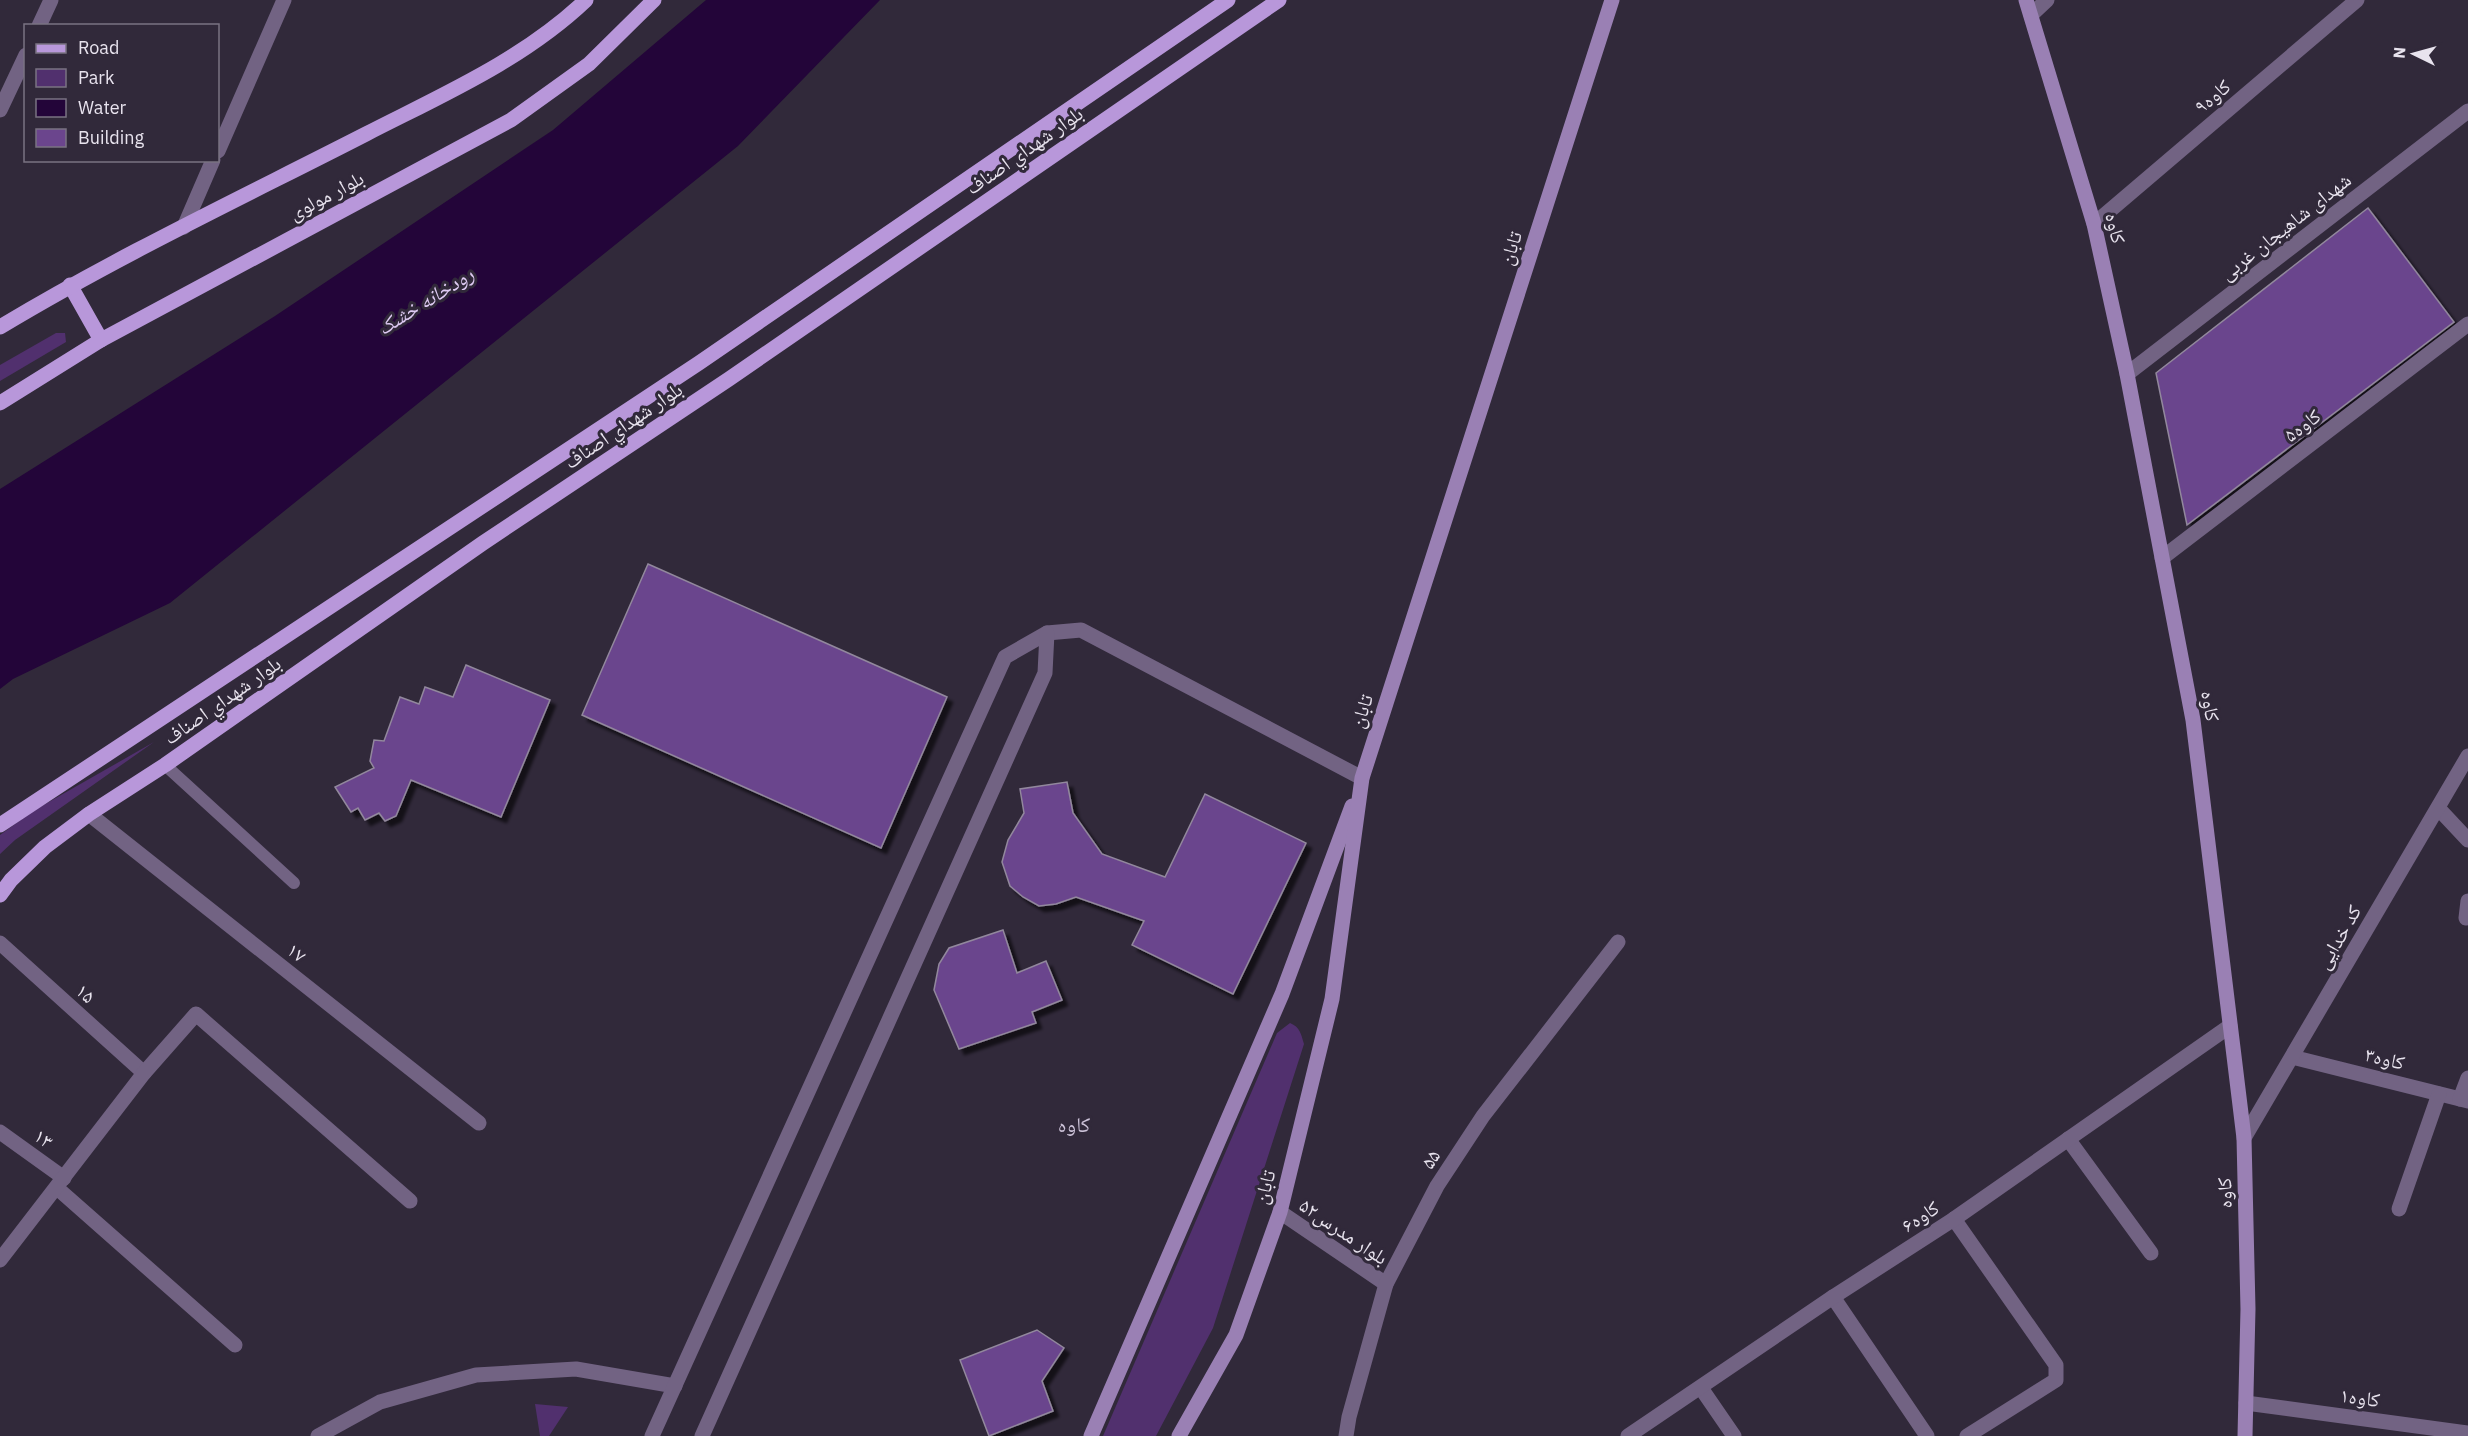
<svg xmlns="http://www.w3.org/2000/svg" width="2468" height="1436" font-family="'IBM Plex Sans','Noto Naskh Arabic',sans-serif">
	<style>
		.green { fill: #51306e }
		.water { fill: #230539 }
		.building { fill: #6b458d; stroke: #92889d; stroke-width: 1.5; filter: url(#shadow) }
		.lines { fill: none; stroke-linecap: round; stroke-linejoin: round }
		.lane { stroke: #726383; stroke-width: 12 }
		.street { stroke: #726383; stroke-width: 15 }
		.secondary { stroke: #9a80b4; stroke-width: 15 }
		.primary { stroke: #b897da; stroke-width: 15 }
		.labels { text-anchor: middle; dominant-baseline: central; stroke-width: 6; stroke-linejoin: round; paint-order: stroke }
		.street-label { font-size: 20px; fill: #e8e3ee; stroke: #31293a }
		.water-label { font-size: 21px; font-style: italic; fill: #decaf3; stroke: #31293a }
		.neighbourhood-label { font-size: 21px; fill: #ccc2d8; stroke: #31293a }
	</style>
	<defs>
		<filter id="shadow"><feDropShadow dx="5.5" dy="5.5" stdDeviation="1.5" flood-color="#0009"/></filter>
	</defs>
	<rect width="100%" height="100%" fill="#31293a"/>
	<!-- green -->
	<g class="green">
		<polygon points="56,333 65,333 66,342 0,381 0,365"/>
		<polygon points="154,742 15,840 0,854 0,835 33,811"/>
		<path d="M1290,1023C1300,1027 1301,1034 1304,1044L1213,1328L1156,1436H1103L1277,1033Z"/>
		<polygon points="535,1404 568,1407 549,1436 540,1436"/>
	</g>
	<!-- water -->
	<polygon class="water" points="706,0 880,0 738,146 170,603 13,679 0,689 0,489 275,316 553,130"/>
	<!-- building -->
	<g class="building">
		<polygon points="2368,208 2454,322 2187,525 2156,373"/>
		<polygon points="648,564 947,697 881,848 582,715"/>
		<polygon points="466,665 550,700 501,817 411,780 396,816 385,821 379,813 365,820 358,808 351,812 335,787 374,768 370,761 374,740 384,741 400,697 419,704 425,687 453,697"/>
		<polygon points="1067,782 1073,813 1102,854 1165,877 1205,794 1306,843 1233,994 1132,945 1144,921 1076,897 1056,904 1039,906 1023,897 1010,886 1002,862 1008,840 1024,813 1020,789"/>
		<polygon points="1003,930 1017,973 1046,961 1062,1000 1032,1012 1036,1023 959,1049 934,990 939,964 949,948"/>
		<polygon points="1037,1330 1064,1348 1042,1381 1053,1411 989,1436 960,1360"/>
	</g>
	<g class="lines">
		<!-- lane -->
		<polyline class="lane" points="165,765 294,883"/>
		<!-- street -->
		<g class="street">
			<polyline points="2031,15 2047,0"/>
			<polyline points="39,26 51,0"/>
			<polyline points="0,110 26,55"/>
			<polyline points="218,151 284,0"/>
			<polyline points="2094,224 2357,0"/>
			<polyline points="184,227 213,160"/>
			<polyline points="2127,374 2468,111"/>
			<polyline points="2162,558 2468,324"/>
			<polyline points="2438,808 2468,840"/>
			<polyline points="89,814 479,1123"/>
			<polyline points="2466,918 2468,901"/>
			<polyline points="0,943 144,1073"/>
			<polyline points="2292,1057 2468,1101"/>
			<polyline points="2460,1099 2468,1078"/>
			<polyline points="0,1132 64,1178"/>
			<polyline points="2244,1138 2468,756"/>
			<polyline points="2068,1139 2151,1253"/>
			<polyline points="57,1188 235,1345"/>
			<polyline points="2399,1209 2439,1094"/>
			<polyline points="1280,1212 1386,1284"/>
			<polyline points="1954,1219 2056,1365 2056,1380 1967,1436"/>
			<polyline points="0,1260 144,1073 196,1014 410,1201"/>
			<polyline points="1833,1297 1927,1436"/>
			<polyline points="1701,1388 1734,1436"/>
			<polyline points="2246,1403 2468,1433"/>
			<polyline points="318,1436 380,1402 476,1375 576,1369 675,1386"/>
			<polyline points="652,1436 1005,657 1047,633 1081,630 1362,778"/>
			<polyline points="702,1436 1045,673 1047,633"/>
			<polyline points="1346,1436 1349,1417 1386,1284 1437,1186 1483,1116 1618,942"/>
			<polyline points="1628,1436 1833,1297 1954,1219 2230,1026"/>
		</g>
		<!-- secondary -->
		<g class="secondary">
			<polyline points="2026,0 2094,224 2127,374 2193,720 2244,1138 2248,1309 2245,1436"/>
			<polyline points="1091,1436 1282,994 1352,806"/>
			<polyline points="1179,1436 1236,1335 1280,1212 1332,999 1362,778 1612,0"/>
		</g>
		<!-- primary -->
		<g class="primary">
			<polyline points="70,285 101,340"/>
			<path d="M0,327C118,256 243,197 366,134C442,95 523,60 586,0"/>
			<polyline points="0,403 101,340 511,120 589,64 654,0"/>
			<polyline points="0,825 699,363 1228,0"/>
			<polyline points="0,895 11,880 45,847 89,814 165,765 483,543 729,379 1279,0"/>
		</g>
	</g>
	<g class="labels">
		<!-- street labels -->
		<g class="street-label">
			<text transform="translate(2212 96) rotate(-40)">کاوه۹</text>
			<text transform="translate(1024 150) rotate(-35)">بلوار شهداي اصناف</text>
			<text transform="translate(326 195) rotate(-28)">بلوار مولوی</text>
			<text transform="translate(2285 226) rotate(-38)">شهدای شاهیجان غربی</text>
			<text transform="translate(2116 228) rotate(76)">کاوه</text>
			<text transform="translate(1510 248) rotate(-72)">تابان</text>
			<text transform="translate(623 425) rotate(-34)">بلوار شهداي اصناف</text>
			<text transform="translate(2302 425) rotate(-37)">کاوه۵</text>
			<text transform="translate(222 700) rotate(-35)">بلوار شهداي اصناف</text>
			<text transform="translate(2211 706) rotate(80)">کاوه</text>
			<text transform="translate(1361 711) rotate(-72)">تابان</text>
			<text transform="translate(2338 937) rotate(-60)">کد خدایی</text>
			<text transform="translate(297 952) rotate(38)">۱۷</text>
			<text transform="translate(86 993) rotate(42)">۱۵</text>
			<text transform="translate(2385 1058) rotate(14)">کاوه۳</text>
			<text transform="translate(44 1138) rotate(36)">۱۳</text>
			<text transform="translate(1430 1159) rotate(-57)">۵۵</text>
			<text transform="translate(1264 1187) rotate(-75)">تابان</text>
			<text transform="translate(2224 1193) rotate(-91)">کاوه</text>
			<text transform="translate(1920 1216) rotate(-33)">کاوه۶</text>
			<text transform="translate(1344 1231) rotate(34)">۵۲بلوار مدرس</text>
			<text transform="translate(2360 1397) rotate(8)">کاوه۱</text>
		</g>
		<!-- water labels -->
		<g class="water-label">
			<text transform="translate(425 300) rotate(-32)">رودخانه خشک</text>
		</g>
		<!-- neighbourhood labels -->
		<g class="neighbourhood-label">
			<text x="1074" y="1124">کاوه</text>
		</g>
	</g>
	<!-- legend -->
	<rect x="24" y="24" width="195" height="138" fill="#31293a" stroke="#7a7382" stroke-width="1.5"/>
	<rect x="36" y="44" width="30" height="9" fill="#b897da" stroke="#7a7382" stroke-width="1.5"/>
	<text x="78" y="54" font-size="18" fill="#e8e3ee">Road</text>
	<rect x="36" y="69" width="30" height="18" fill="#51306e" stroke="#7a7382" stroke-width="1.5"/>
	<text x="78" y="84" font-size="18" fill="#e8e3ee">Park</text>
	<rect x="36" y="99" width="30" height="18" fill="#230539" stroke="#7a7382" stroke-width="1.5"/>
	<text x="78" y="114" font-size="18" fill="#e8e3ee">Water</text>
	<rect x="36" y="129" width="30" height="18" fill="#6b458d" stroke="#7a7382" stroke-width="1.5"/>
	<text x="78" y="144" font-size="18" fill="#e8e3ee">Building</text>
	<!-- north arrow -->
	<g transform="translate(2414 54) rotate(275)" stroke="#31293a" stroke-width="4.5" paint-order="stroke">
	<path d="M0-4.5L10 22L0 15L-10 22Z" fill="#e8e3ee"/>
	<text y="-9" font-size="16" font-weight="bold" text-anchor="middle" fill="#e8e3ee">N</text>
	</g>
</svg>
